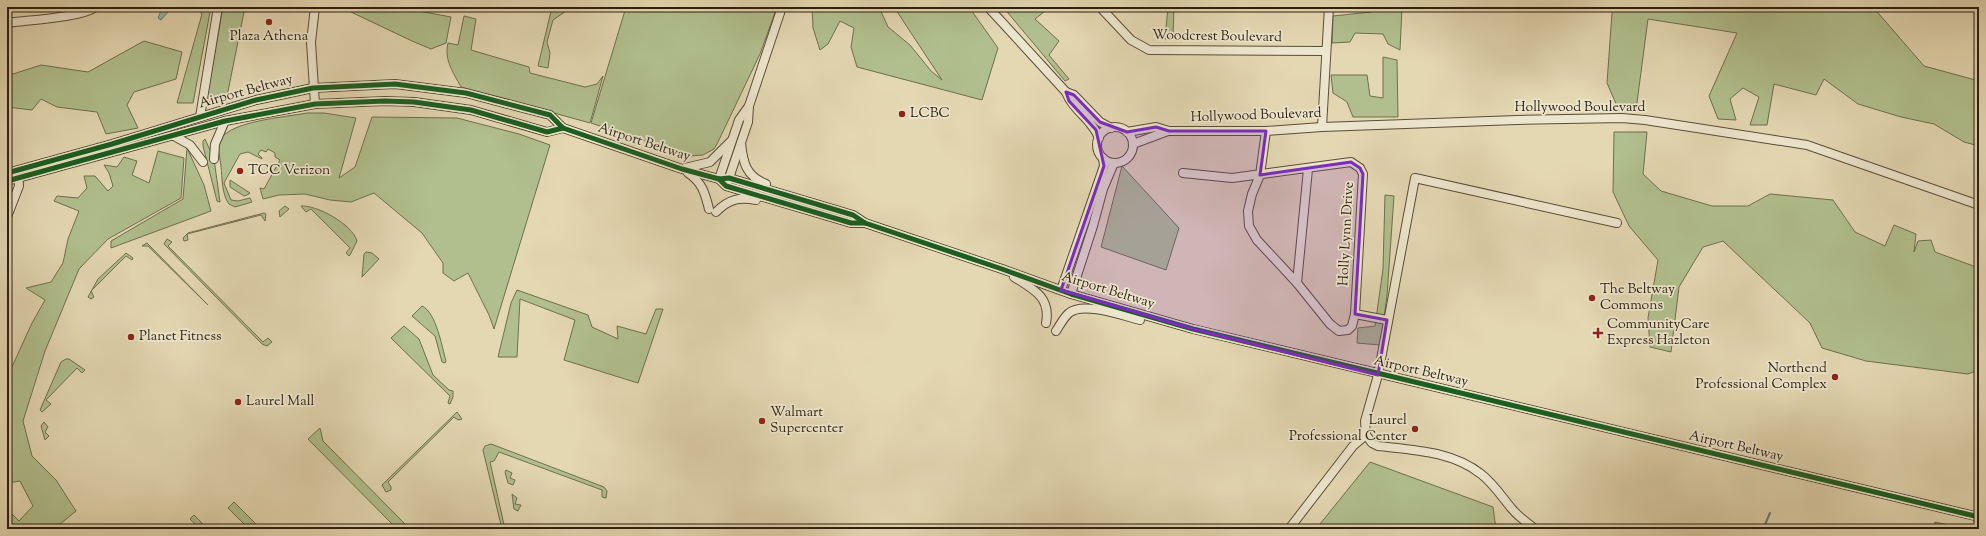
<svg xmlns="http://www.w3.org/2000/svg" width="1986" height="536" font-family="'Sorts Mill Goudy',serif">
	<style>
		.green { fill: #b1bf8e; stroke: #6e6f4f }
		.water { fill: #95b9af; stroke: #6b7b6f }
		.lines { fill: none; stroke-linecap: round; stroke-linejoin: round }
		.stream { stroke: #6b7b6f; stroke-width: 2 }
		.minor-casing { stroke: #5a4d39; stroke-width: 10 }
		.minor { stroke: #ede6ce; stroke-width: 8 }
		.cycleway-casing { stroke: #ede6ce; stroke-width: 8 }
		.cycleway { stroke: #1b5e20; stroke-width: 5 }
		.marked { fill: #7b2cbf; fill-opacity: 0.2; stroke: #7b2cbf; stroke-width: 3; stroke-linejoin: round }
		.poi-dot { fill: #8f2418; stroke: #ede6ce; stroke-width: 1.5 }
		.labels { text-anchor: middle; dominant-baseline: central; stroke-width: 3.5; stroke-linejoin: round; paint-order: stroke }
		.poi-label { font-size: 14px; fill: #2c1f10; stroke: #ede6ce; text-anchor: start }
		.street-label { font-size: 14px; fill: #2c1f10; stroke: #ede6ce }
	</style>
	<rect width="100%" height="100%" fill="#e4d8b3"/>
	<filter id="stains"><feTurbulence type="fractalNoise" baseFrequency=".005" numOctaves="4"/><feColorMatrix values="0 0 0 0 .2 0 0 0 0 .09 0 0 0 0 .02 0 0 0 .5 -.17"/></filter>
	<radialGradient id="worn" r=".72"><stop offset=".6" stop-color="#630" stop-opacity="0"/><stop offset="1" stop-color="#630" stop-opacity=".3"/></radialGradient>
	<!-- green -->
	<g class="green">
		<polygon points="195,7 211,7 193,103 177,103 202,14"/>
		<polygon points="223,7 245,7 226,101 206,102"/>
		<polygon points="352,7 397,7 451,17 446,43 431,49 412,41 351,12"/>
		<polygon points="552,7 572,7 553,20 547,42 550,53 548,68 538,66"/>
		<polygon points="626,7 777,7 760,54 717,144 714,149 703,155 690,156 591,123"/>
		<polygon points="812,7 879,7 888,27 910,45 931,71 942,80 894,7 969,7 998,48 982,100 857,67 851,47 854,28 840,21 828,44 820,50 813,28"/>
		<polygon points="1003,7 1050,7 1035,19 1059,41 1049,55 1069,79 1065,81"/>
		<polygon points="1168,7 1174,7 1173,37 1165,39"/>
		<polygon points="1371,7 1402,7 1400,50 1388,44 1383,34 1355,33 1350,42 1332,43 1333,16 1371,12"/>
		<polygon points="1615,7 1873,7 1924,66 1979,81 1979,146 1964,142 1934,124 1901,117 1858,104 1824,79 1816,95 1774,84 1767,125 1750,125 1759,97 1743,88 1730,99 1736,120 1718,119 1709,96 1737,33 1648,19 1636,110 1617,106 1607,83 1612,13"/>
		<path d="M464,16L476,19L471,50L529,67L530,73L585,87L597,84L603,76L590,123L461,87C453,72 444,60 448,43L458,45Z"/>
		<polygon points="144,41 182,52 176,79 134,92 127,105 138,128 106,134 97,112 57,107 41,99 32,110 7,107 7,73 13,74 41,65 88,72"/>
		<polygon points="1383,57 1397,60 1398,117 1353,117 1347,102 1333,93 1331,75 1367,75 1370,96 1383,98"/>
		<path d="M307,113H324L356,118L339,178L355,167L372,117L457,118L519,134L550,145L494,329L489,315L468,273L454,281L443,273V263L422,233L374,193L351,202L330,200L305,194L279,195L263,199L260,188L264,189L280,160L275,157V153L268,149L266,152L261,150L258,154L262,158V159L248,152L240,154L224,183L231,200L238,201L250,198L252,202L235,207L229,204C222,195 222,178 221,166C220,159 218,151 219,144C222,121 288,117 307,113Z"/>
		<polygon points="1614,132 1647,132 1643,174 1661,191 1712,206 1748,206 1770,194 1833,200 1855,232 1885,246 1894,225 1916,234 1914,252 1918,241 1931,240 1935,252 1979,268 1979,370 1968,374 1866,361 1822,348 1810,323 1723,241 1703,247 1679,287 1671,352 1650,347 1648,318 1658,260 1629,226 1613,192"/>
		<polygon points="205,139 214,159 220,202 217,201 203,146 203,141"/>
		<polygon points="187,148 204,185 211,211 111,248 111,241 183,199"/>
		<polygon points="158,151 184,158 181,198 108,239 79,269 45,351 23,421 32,456 56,480 76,511 54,529 7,529 7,509 19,521 33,506 20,481 7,483 7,401 9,400 7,368 11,369 32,323 45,300 26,288 51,282 63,263 68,239 79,211 54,201 57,196 78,198 87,188 84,176 95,176 108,191 113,186 109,173 104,165 117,167 124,157 137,161 132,175 149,183"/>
		<polygon points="1122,166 1179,228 1166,270 1101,247"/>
		<polygon points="230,180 250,193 249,194 244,196 230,187"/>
		<polygon points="1385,195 1394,196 1387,296 1380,345 1357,343 1358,328 1375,326 1383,269"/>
		<polygon points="285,206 289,209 280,217 279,211"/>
		<path d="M301,206C317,205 352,224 357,241L350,255L349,256L346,253L350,248L311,209L306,212Z"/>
		<polygon points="264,213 266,214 265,221 261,215 187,234 188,240 184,241 183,238 188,233"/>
		<polygon points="167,239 172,242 168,246 263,342 268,338 272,342 267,346 262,344 164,244"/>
		<polygon points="147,243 208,305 148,246 142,246"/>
		<polygon points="366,252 372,253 379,259 362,277 364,254"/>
		<polygon points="126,253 133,258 132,260 126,256 91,291 94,297 91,299 88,297 98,279"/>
		<polygon points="517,290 588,315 592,327 618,339 617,326 646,334 656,309 663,309 638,383 564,360 575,320 520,299 517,357 498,357 511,303"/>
		<path d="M422,306C436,312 442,347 446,361L445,363L442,362L435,336L412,316Z"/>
		<polygon points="404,326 419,339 433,375 449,390 453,391 453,397 450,404 448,403 450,396 391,338"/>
		<polygon points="66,359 69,359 85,370 82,373 77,368 46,400 51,404 42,412 40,410 61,362"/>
		<polygon points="457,412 462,419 458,420 454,417 388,482 391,487 391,490 386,492 382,485"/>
		<polygon points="44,422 48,427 45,432 49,436 45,440 41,426"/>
		<polygon points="320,428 323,441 410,529 397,529 308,439"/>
		<polygon points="491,444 604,487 607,491 606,498 602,497 602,490 499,452 494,461 490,462 505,529 502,529 483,450 485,446"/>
		<polygon points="1370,462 1493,507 1496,529 1316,529"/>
		<polygon points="506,470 512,473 510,478 515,480 513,485 508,483 505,472"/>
		<polygon points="512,494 517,498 515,504 521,505 518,511 514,509"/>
		<polygon points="234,502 261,529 249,529 228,508"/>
		<polygon points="194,515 202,523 200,527 198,527 190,519"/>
		<polygon points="1935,522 1967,529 1932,529"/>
	</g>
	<!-- water -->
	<polygon class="water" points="165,7 168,12 161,20 158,18 162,8"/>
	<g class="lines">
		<!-- stream -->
		<polyline class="stream" points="1763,529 1770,513"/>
		<!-- minor casing -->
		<g class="minor-casing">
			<g id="minor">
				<polyline points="315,7 311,42 315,104"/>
				<polyline points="988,7 1066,92"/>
				<polyline points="1100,7 1131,40 1149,50 1326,51"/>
				<path d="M7,23C28,20 80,18 96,7"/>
				<polyline points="200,117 218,7"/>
				<polyline points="1322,127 1329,7"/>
				<circle cx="1115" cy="145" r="18"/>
				<polyline points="1127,132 1156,127 1169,131 1266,131 1322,127 1517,120 1622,118 1645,120 1807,145 1979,205"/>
				<polyline points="174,136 190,145 203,162"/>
				<path d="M1099,138C1092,119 1073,111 1066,92L1074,95L1100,122L1111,128"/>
				<path d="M741,143C743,163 746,176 766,184"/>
				<polyline points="1133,144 1168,131"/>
				<polyline points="214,159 215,144 225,121"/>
				<polyline points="685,168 710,162 730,142"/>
				<polyline points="7,173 112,144 256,100 313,88 395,84 466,93 550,115 563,128 682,169 719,179 729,178 853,215 865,223 1002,269 1071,294 1193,329 1979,517"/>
				<path d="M688,173C702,182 705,193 709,209"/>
				<polyline points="1183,173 1232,178 1351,162 1360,168 1363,174 1355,314 1352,326 1348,330 1339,331 1330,324 1297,283 1257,240 1249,226 1248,211 1252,194 1260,175 1266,131"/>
				<polyline points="719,179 739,120 749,106 782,7"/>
				<polyline points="719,179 726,186 851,223 865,223"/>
				<polyline points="7,181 225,121 315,104 385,101 414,102 471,110 547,132 563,128"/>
				<polyline points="728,181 748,122 749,106"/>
				<path d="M716,212C729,199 739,197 756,200"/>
				<polyline points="7,217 19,186 18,173"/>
				<path d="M1014,277C1033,289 1051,297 1046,323"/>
				<polyline points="1297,283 1308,169"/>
				<polyline points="1061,290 1104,166 1103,158"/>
				<polyline points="1071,294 1093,226 1103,189 1114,163"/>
				<polyline points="1355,314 1387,320"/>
				<path d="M1056,331C1060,325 1064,317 1069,313C1083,301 1124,316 1140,320"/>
				<polyline points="1289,529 1353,446 1366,435"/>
				<path d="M1535,529C1527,523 1518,516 1512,509C1502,497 1493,483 1481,474C1452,451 1413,450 1378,446L1372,443L1366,435L1365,421L1378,375L1415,178L1617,223"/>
			</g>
		</g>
		<!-- minor -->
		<use href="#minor" class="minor"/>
		<!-- cycleway casing -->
		<g class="cycleway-casing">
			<g id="cycleway">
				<polyline points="7,173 112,144 256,100 313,88 395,84 466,93 550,115 563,128 682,169 719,179 729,178 853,215 865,223 1002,269 1071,294 1193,329 1979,517"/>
				<polyline points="719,179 726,186 851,223 865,223"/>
				<polyline points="7,181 225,121 315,104 385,101 414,102 471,110 547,132 563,128"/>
			</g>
		</g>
		<!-- cycleway -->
		<use href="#cycleway" class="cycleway"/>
	</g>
	<!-- marked area -->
	<path class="marked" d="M1066,92L1074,95L1100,122L1127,132L1156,127L1169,131H1266L1260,175L1351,162L1360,168L1363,174L1355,314L1387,320L1378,375L1193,329L1061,290L1104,166L1096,130L1069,101Z"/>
	<!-- markers -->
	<g class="poi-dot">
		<circle cx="269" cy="22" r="4"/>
		<circle cx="902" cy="114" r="4"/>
		<circle cx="240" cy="171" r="4"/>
		<circle cx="1592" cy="298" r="4"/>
		<path d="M1596 327h4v4h4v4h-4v4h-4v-4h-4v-4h4z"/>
		<circle cx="131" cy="337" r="4"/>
		<circle cx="1835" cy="377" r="4"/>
		<circle cx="238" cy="402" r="4"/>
		<circle cx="762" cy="421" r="4"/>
		<circle cx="1415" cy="429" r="4"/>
	</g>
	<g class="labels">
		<!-- poi labels -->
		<g class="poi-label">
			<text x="269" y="37" text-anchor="middle">Plaza Athena</text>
			<text x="910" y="114">LCBC</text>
			<text x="248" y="171">TCC Verizon</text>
			<text x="1600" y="290">The Beltway<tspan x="1600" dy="16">Commons</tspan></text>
			<text x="1607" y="325">CommunityCare<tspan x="1607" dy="16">Express Hazleton</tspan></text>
			<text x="139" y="337">Planet Fitness</text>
			<text x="1827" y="369" text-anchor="end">Northend<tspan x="1827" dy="16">Professional Complex</tspan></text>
			<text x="246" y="402">Laurel Mall</text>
			<text x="770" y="413">Walmart<tspan x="770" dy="16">Supercenter</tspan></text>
			<text x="1407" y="421" text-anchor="end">Laurel<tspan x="1407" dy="16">Professional Center</tspan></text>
		</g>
		<!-- street labels -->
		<g class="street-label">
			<text transform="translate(1217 37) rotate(1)">Woodcrest Boulevard</text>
			<text transform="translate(246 92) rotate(-15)">Airport Beltway</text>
			<text x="1580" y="108">Hollywood Boulevard</text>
			<text transform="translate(1256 116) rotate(-2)">Hollywood Boulevard</text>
			<text transform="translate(644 143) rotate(18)">Airport Beltway</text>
			<text transform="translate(1347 234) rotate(-87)">Holly Lynn Drive</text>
			<text transform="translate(1108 291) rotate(17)">Airport Beltway</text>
			<text transform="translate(1421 372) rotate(13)">Airport Beltway</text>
			<text transform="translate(1736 447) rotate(13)">Airport Beltway</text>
		</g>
	</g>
	<!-- margin -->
	<rect width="1986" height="536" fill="none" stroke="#e4d8b3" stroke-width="24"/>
	<rect x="8" y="8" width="1970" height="520" fill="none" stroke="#2c1f10" stroke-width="2"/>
	<rect x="12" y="12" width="1962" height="512" fill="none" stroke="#2c1f10"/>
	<rect width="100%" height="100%" filter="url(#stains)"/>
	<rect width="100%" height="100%" fill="url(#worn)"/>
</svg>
